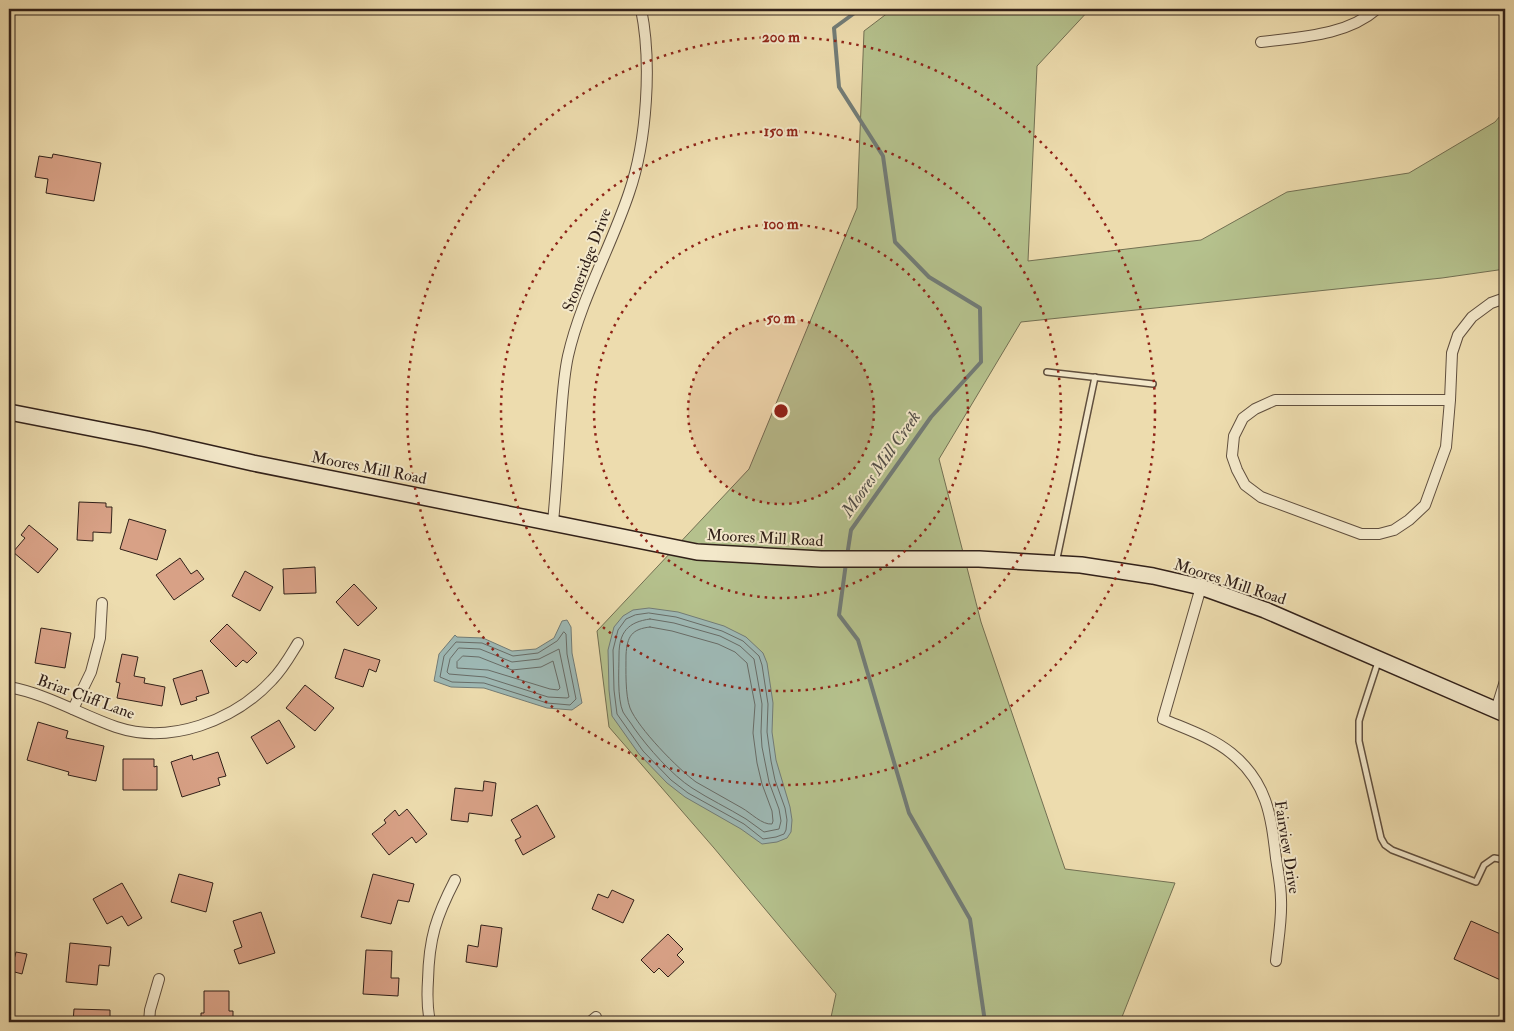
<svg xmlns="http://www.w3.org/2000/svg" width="1514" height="1031" font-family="'IM FELL Double Pica',serif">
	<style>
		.green { fill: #b5c18d; stroke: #737053 }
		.water { fill: #9eb9b5; stroke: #727c77 }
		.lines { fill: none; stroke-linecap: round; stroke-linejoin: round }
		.shore { stroke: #686c67; stroke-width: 1 }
		.stream { stroke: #727c77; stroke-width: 4 }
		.building { fill: #d8a186; stroke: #312019 }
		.lane-casing { stroke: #604f3e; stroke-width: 8 }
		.street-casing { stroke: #604f3e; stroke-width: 12 }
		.secondary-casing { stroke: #312019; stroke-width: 18 }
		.lane { stroke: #f3e8ca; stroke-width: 5 }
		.street { stroke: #f3e8ca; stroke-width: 10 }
		.secondary { stroke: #f3e8ca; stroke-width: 15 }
		.ring { fill: none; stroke: #8f2418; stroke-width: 2.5; stroke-dasharray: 2.5 5 }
		.labels { text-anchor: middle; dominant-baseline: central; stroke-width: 4; stroke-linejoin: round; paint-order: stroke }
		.street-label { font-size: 16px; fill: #312019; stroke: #f3e8ca }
		.water-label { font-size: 18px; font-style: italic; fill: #524e48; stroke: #f3e8ca }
		.centre { fill: #8f2418; stroke: #f3e8ca; stroke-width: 2.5 }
		.ring-label { font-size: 15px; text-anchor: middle; font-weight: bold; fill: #8f2418; stroke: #f3e8ca; stroke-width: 4; stroke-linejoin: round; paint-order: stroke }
	</style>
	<rect width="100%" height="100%" fill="#eddcae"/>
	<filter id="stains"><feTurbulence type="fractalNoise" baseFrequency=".004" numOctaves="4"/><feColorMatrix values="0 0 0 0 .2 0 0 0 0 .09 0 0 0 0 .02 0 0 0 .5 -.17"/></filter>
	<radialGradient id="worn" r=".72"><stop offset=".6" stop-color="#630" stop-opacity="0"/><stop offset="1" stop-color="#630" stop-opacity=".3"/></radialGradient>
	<!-- green -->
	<polygon class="green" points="893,9 1090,9 1037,66 1028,261 1201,240 1287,192 1409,173 1495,122 1505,110 1505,269 1442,278 1021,322 939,459 981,622 1065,869 1175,883 1120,1022 830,1022 836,994 714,848 609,727 597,631 749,469 857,208 864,31"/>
	<!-- water -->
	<g class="water">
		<polygon points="649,608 678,612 724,626 746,637 763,653 767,663 773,703 772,732 776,760 790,807 792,820 791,832 787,838 777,842 762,844 741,829 685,797 667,783 639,754 612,716 609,690 608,650 614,627 623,616 633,610"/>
		<polygon points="567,620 571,627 572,653 582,703 572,710 547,708 484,688 451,687 434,681 439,654 455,635 457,637 483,638 512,651 536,649 554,638 562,621"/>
	</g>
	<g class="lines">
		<!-- shore -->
		<g class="shore">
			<polygon points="649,613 676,617 722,631 743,641 759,656 762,665 768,704 767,732 771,761 775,780 785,808 787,820 786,830 784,834 776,837 763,839 744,824 688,793 671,780 643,751 617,714 614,690 613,650 618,630 626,619 635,615"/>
			<path d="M650,619L674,623L720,636L740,646L754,659L762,704L761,732L762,747L769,782L779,809L781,821L779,829L764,832C758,828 752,823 746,819C728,808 709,799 692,788C672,775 648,748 634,728C631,723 626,717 623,712C617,698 619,670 619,655C619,632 628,622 650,619Z"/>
			<path d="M650,627L672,631L718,644L735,652L747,663L755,705L753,733L757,763L762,784L772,811L773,821L772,824C762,825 751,813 742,808C727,799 711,791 696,782C678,769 638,728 630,708C625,695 626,669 626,655C627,636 632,629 650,627Z"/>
			<polygon points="564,632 566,634 567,654 576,699 570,705 547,703 484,683 452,682 440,677 444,656 456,642 482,643 513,656 538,653 557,641"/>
			<polygon points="459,648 480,649 512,662 539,659 559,649 569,697 567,698 548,697 485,677 449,674 447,672 450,659"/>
			<polygon points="463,656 479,657 512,670 541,667 553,661 560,688 558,690 550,689 488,670 457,668 457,662"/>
		</g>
		<!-- stream -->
		<g class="stream">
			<polyline points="847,556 851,530 931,417 981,362 980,308 929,277 895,242 883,156 839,87 834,28 860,9"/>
			<polyline points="846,563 839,615 858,640 909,813 970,919 985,1022"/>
		</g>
	</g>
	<!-- building -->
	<g class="building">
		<polygon points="53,154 101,163 94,201 46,193 48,179 35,177 39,156 52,158"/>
		<polygon points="79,502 106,503 106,507 112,507 111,533 93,532 93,541 77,540"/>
		<polygon points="129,519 166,530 157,560 120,549"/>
		<polygon points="29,525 58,549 38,573 13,552 25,538 21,535"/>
		<polygon points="180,558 191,574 197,570 204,579 174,600 156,575"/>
		<polygon points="315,567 316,593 284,594 283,569"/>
		<polygon points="245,571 273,587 260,611 232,596"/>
		<polygon points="354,584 377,608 358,626 336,602"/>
		<polygon points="227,624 257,653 247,663 243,660 236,667 210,641"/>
		<polygon points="41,628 71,633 65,668 35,663"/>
		<polygon points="344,649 380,660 376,672 369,669 363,687 335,678"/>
		<polygon points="122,654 138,657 134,676 145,678 144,683 165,687 162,706 117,698 120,683 116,682"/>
		<polygon points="202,670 209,693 196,697 197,700 181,705 173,679"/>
		<polygon points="305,685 334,708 315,731 286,708"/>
		<polygon points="279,720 295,747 267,764 251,737"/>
		<polygon points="38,722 68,731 66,738 104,746 96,781 68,775 69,772 27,760"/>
		<polygon points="218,752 226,776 218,778 220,785 182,797 171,762 192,755 193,760"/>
		<polygon points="123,759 154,759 154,767 157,766 157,790 123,790"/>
		<polygon points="484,781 496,783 492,816 469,813 468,822 451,820 455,788 483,791"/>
		<polygon points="537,805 555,837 523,855 515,840 521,837 511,820"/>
		<polygon points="407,809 427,834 416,843 412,837 389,855 372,834 386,823 384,820 395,810 399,816"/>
		<polygon points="179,874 213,883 206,912 171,902"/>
		<polygon points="373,874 414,884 409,902 398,900 391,924 361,917"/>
		<polygon points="122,883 142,918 128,926 122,916 107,924 93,899"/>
		<polygon points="612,890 634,900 623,923 592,909 598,894 608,898"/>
		<polygon points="261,912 275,953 239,964 234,950 242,947 233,921"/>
		<polygon points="1471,921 1505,936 1505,982 1454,959"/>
		<polygon points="481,925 502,928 497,967 466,962 468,945 478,947"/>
		<polygon points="668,934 683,949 677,955 684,962 668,977 659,968 654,973 641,960"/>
		<polygon points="70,943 111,947 109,966 99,965 97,985 66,982"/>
		<polygon points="366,950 392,951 391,978 399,978 398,996 363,994"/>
		<polygon points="16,952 27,954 22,974 11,971"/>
		<polygon points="204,991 229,991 229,1011 233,1011 233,1022 201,1022 201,1013 204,1013"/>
		<polygon points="74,1009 110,1010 110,1022 73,1022"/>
	</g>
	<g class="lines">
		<!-- lane casing -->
		<g class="lane-casing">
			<g id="lane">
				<polyline points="1047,372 1153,384"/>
				<polyline points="1056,563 1095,377"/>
				<polyline points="1378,662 1362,711 1359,721 1359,741 1381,838 1385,845 1392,850 1476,882 1484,865 1494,858 1505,860"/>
			</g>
		</g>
		<!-- street casing -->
		<g class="street-casing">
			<g id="street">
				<path d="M1261,42C1300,37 1346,36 1377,9"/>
				<polyline points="1450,400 1275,400 1255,409 1243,418 1234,436 1232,456 1237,470 1245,485 1261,497 1361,534 1379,534 1394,530 1409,520 1425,505 1446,447 1450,400 1452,353 1458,335 1472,317 1491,303 1505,298"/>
				<path d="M553,522C556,491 558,459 560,428C562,404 563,379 568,356C581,299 611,247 629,193C647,141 652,62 641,9"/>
				<path d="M1201,587L1163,719C1186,729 1211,737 1231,753C1267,782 1271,815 1276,858C1278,872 1281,886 1281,900C1282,920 1278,941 1276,961"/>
				<path d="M9,687C47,694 79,714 116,727C170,745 234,721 272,680C283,669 290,656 298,643"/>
				<polyline points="73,709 91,672 100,638 102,603"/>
				<polyline points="1496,710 1505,681"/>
				<polyline points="149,1022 150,1010 159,979"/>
				<path d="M430,1022C427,1008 427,995 428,980C429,938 436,917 455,880"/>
				<polyline points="590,1022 596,1017"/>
			</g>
		</g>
		<!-- secondary casing -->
		<g class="secondary-casing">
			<polyline id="secondary" points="9,412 147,439 253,463 697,552 821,559 979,559 1081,565 1153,576 1201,587 1265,610 1505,714"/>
		</g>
		<!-- lane -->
		<use href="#lane" class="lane"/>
		<!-- street -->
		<use href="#street" class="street"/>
		<!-- secondary -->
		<use href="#secondary" class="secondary"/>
	</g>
	<!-- distance rings -->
	<circle cx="781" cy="411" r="93" fill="#8f2418" fill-opacity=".12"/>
	<g class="ring">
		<circle cx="781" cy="411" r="93"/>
		<circle cx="781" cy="411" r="187"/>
		<circle cx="781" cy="411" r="280"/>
		<circle cx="781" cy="411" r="374"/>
	</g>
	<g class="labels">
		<!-- street labels -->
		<g class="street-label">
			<text transform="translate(587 260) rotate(-69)">Stoneridge Drive</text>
			<text transform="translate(369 468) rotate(11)">Moores Mill Road</text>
			<text transform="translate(765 538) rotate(3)">Moores Mill Road</text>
			<text transform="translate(1230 582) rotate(18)">Moores Mill Road</text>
			<text transform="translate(86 697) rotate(20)">Briar Cliff Lane</text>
			<text transform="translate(1287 847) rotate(81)">Fairview Drive</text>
		</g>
		<!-- water labels -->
		<g class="water-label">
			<text transform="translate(881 464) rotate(-55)">Moores Mill Creek</text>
		</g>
	</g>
	<circle cx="781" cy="411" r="8" class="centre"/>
	<g class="ring-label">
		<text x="781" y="42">200 m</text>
		<text x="781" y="136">150 m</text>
		<text x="781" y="229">100 m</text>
		<text x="781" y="323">50 m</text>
	</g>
	<!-- margin -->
	<rect width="1514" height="1031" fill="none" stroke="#eddcae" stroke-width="30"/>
	<rect x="10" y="10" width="1494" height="1011" fill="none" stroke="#312019" stroke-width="2.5"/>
	<rect x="15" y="15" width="1484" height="1001" fill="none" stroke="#312019"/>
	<rect width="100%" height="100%" filter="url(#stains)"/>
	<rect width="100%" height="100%" fill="url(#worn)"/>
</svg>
